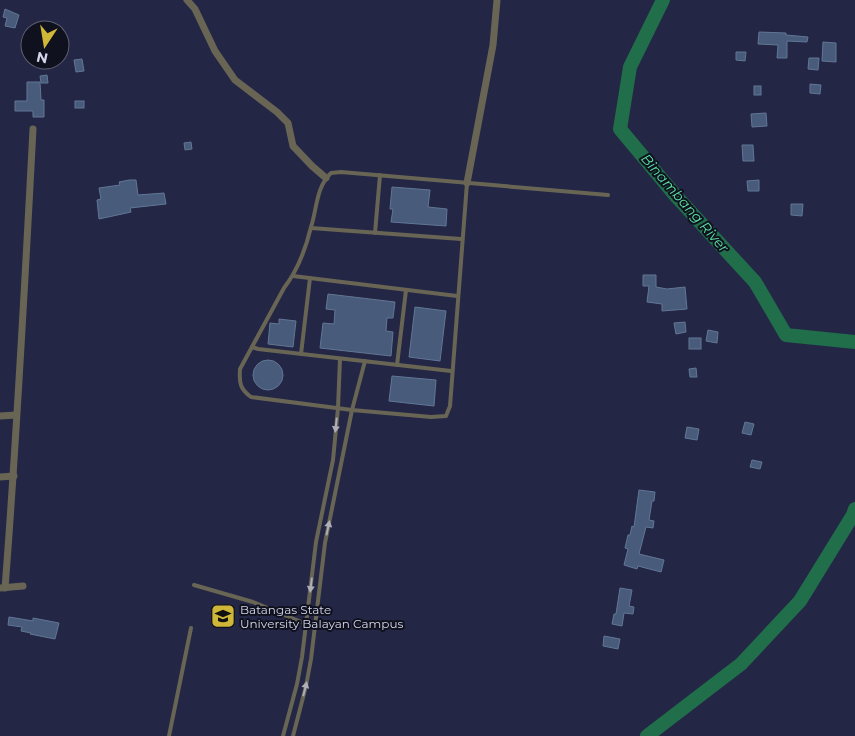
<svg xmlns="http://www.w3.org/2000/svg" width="855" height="736" font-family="Montserrat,sans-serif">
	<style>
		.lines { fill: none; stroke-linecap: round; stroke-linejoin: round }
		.river { stroke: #206e4a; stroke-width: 14 }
		.building { fill: #485b7a; stroke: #617695 }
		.service { stroke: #686555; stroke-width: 4 }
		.minor { stroke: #686555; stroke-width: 7 }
		.oneway { fill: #aeaeb6 }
		.labels { text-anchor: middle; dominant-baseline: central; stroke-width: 4; stroke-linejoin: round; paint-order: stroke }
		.poi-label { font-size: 12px; fill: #d3d6ea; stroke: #10111f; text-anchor: start }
		.water-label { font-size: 14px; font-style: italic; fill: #5ae1a0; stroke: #10111f }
	</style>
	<rect width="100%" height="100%" fill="#242645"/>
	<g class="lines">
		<!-- river -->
		<g class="river">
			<polyline points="663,0 630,67 620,129 675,195 755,282 786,335 855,342"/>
			<polyline points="647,736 741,664 800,601 853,515 855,509"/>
		</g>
	</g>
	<!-- building -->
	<g class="building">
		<polygon points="5,9 19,15 15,28 5,26 7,18 3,17"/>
		<polygon points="759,32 786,33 786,35 808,37 807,42 787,41 787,58 777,58 778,45 758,44"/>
		<polygon points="823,42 836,43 836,62 822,61"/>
		<polygon points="736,52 746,52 745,61 736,60"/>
		<polygon points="809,58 819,58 818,70 808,69"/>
		<polygon points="82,59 84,71 76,72 74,60"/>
		<polygon points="47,75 48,83 41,83 40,76"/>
		<polygon points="27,82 40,82 41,100 44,100 44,117 33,117 33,111 15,111 15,101 27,101"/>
		<polygon points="810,84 821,85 820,94 810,93"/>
		<rect x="754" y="86" width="7" height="9"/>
		<rect x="75" y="101" width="9" height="7"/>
		<polygon points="766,113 767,126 752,127 751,114"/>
		<polygon points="191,142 192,149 185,150 184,143"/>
		<polygon points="742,145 753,145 754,161 743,161"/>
		<polygon points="129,180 136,180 138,195 164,193 166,204 130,208 131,212 99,219 97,200 101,199 99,188 120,185 119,182"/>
		<polygon points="759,180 759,191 748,191 747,181"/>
		<polygon points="392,187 430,190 428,207 447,209 446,226 391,222 393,209 390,209"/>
		<polygon points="791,204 803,204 802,216 791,215"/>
		<polygon points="643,275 656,275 656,287 667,289 685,287 687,309 662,311 662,304 647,302 649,286 643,286"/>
		<polygon points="328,294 395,302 393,318 387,318 386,331 393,332 391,356 320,348 323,323 334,324 335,310 326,309"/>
		<polygon points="415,307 446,311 440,361 409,357"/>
		<polygon points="279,319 296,321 293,347 268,344 270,323 279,324"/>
		<polygon points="685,322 686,332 676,334 674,323"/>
		<polygon points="708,330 718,332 717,343 706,341"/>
		<rect x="689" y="338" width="12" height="11"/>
		<circle cx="268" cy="375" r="15"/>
		<polygon points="696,368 697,377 690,377 689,369"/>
		<polygon points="392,376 436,380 434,406 389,401"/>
		<polygon points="745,422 754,424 751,435 742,433"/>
		<polygon points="687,427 699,429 697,440 685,438"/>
		<polygon points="752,460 762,462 760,469 750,467"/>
		<polygon points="639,490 655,492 654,501 652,501 649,520 654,521 653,528 646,527 639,554 664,560 661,572 638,566 637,569 624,565 628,549 625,548 628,535 630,535 632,526 634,527"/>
		<polygon points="620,588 632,590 629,606 634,607 633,614 624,613 622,626 612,624 614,614 616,614"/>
		<polygon points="9,617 33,621 33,618 59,623 55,639 30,634 31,633 21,631 22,627 8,625"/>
		<polygon points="604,636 620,639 618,649 603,646"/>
	</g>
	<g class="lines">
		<!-- service -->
		<g class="service">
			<path d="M467,183L450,406L446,416L431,417L352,410L251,397C240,389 239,383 240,369L284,288C297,271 306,248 311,227C317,209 316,187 331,173L341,172L608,195"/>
			<polyline points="311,228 461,239"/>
			<polyline points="375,233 380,175"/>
			<polyline points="293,276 457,296"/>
			<polyline points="252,347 258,349 451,371"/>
			<polyline points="301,354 310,278"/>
			<polyline points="397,365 406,290"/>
			<polyline points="194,585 253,602 306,624"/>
			<polyline points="169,736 191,628"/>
			<polyline points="283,736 297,684 302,657 316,542 333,460 338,408 340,359"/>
			<polyline points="293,736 306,686 311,659 325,543 352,410 365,361"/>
		</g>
		<!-- minor -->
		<g class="minor">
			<polyline points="187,0 195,9 215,51 235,80 277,112 288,123 293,146 312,166 326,178"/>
			<polyline points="467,183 493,45 497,0"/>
			<polyline points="0,416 16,415"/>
			<polyline points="0,477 14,476"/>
			<polyline points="0,588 23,586"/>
			<path d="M5,588C17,435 25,282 33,129"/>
		</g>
	</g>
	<!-- one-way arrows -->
	<defs><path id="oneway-solid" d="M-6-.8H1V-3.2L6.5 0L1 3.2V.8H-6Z" transform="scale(1.25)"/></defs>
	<g class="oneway">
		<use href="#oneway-solid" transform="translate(336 425) rotate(96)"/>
		<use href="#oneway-solid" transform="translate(328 528) rotate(-78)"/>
		<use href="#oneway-solid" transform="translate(311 585) rotate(97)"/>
		<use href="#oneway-solid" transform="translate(305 689) rotate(-76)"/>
	</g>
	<!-- icons -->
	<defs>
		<g id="university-square" transform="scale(1.25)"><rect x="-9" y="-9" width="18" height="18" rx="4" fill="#cfb837" stroke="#10111f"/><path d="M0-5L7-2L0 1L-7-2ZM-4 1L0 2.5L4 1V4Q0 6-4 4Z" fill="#111"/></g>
	</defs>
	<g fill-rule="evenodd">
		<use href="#university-square" x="223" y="616"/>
	</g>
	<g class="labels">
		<!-- poi labels -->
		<g class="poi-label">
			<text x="240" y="609">Batangas State<tspan x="240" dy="14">University Balayan Campus</tspan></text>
		</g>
		<!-- water labels -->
		<g class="water-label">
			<text transform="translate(685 203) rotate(49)">Binambang River</text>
		</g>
	</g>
	<!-- north arrow -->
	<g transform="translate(45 45) rotate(192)"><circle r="24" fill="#10111f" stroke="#5e6070"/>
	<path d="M0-4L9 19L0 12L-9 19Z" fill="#cfb837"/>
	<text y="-8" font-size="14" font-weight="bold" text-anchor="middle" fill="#d3d6ea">N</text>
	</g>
</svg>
